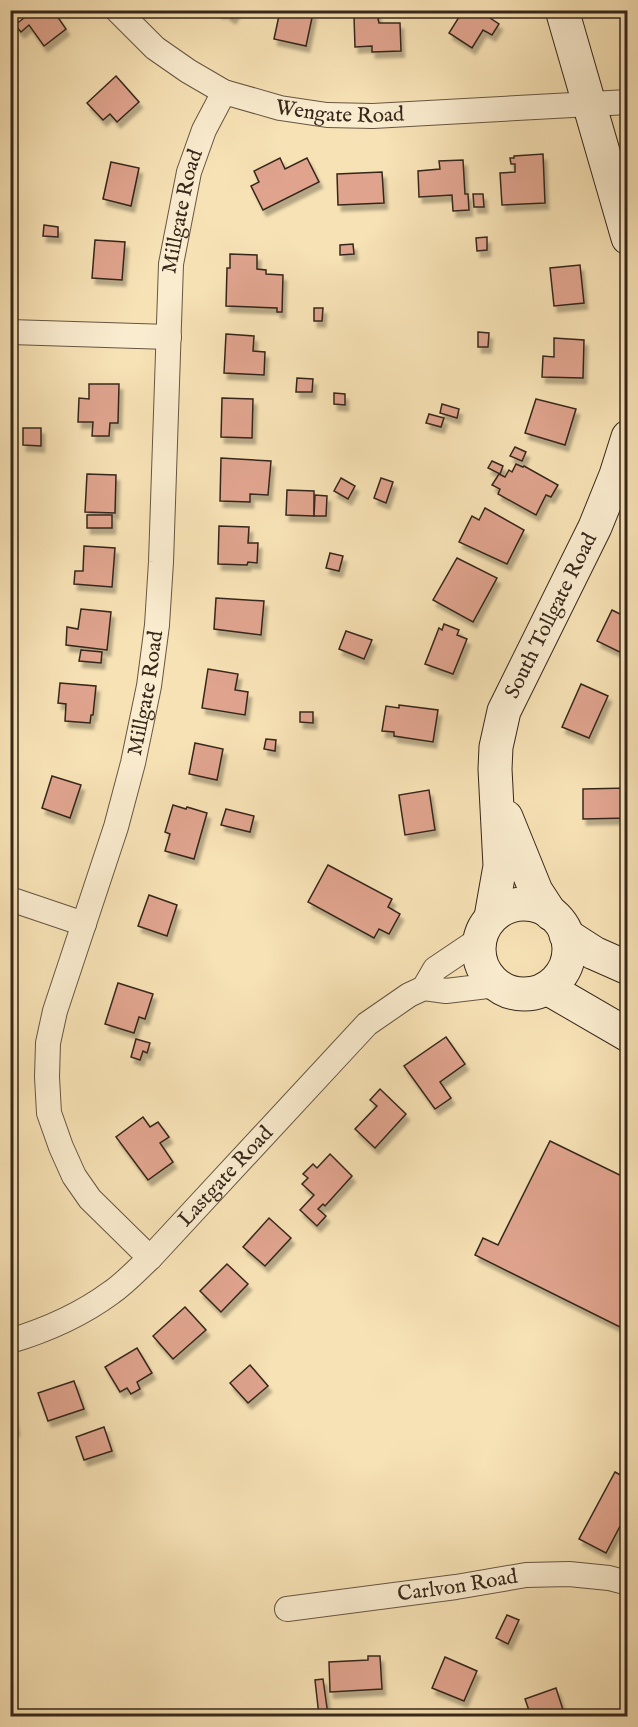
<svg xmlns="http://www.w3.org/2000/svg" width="638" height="1727" font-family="'IM FELL English',serif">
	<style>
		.building { fill: #e0a48e; stroke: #36271b; stroke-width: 1.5; filter: url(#shadow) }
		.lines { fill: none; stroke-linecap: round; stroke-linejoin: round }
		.street-casing { stroke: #665642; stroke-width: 26 }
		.secondary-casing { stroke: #36271b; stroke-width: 35 }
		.street { stroke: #faeccf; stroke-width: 24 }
		.secondary { stroke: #faeccf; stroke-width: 33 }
		.labels { text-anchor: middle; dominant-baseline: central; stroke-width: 6; stroke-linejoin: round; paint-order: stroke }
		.street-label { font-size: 21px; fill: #36271b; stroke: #faeccf }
	</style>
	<defs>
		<filter id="shadow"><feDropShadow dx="3.5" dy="6" stdDeviation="1.5" flood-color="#0004"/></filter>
	</defs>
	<rect width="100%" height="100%" fill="#f7e2b5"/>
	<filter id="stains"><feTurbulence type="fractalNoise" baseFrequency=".00333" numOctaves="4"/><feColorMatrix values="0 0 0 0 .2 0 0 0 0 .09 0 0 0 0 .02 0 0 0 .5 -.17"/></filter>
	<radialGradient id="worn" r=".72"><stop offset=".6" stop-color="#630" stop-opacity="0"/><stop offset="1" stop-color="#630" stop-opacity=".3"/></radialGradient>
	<!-- building -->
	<g class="building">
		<polygon points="34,10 53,10 66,29 44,46 29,25 21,32 15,25"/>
		<polygon points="216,10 237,10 232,18 223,11 221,13"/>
		<polygon points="364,10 376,10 379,23 400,23 401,51 372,52 372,46 355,47 354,16 364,16"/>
		<polygon points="486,10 484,14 499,24 492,35 483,30 472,48 449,33 461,14 456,10"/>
		<polygon points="280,11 301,16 302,11 313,13 306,46 274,39"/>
		<polygon points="116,76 139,102 117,122 110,114 103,120 87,103"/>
		<polygon points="543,154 545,203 502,205 500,173 515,172 515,164 511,164 510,158 514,158 514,156"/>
		<polygon points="280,158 285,169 307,158 319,182 263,210 251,186 259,182 254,171"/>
		<polygon points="463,160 465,194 468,194 469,210 453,211 452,195 419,197 418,171 440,169 439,161"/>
		<polygon points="111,162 139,168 131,206 103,199"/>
		<polygon points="382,172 384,203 338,205 337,174"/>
		<polygon points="473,194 483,194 484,207 474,207"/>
		<polygon points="44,225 58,227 58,237 43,236"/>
		<polygon points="487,237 487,250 477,251 476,238"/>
		<polygon points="95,240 125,242 122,280 92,278"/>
		<polygon points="353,244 354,254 340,255 340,245"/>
		<polygon points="230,254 257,255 257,269 266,270 266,274 283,275 282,312 277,312 277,308 226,306 227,268 230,268"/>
		<polygon points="580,265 584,303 554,306 550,268"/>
		<polygon points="314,308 323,308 322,321 314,321"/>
		<polygon points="478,332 489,333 488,347 478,347"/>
		<polygon points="226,334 254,336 253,351 265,352 264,375 224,373"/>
		<polygon points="554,338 584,340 583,378 542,377 543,356 554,357"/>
		<polygon points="297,378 313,379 312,392 296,392"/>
		<polygon points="89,384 119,384 118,423 110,423 109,436 92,436 93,422 78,422 79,398 89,399"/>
		<polygon points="334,393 345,394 345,405 334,404"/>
		<polygon points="222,398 253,399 252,438 221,437"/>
		<polygon points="536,399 576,409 565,445 525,433"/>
		<polygon points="442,404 459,409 457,418 440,413"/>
		<polygon points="429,414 444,418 441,427 426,423"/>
		<polygon points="23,428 41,428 41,446 23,445"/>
		<polygon points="515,447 526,452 522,461 510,456"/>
		<polygon points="221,458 271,461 268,495 250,494 250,502 220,501"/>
		<polygon points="492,461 503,466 500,474 488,468"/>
		<polygon points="516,464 523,467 524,466 558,485 551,497 546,495 536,515 498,494 500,489 492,485 499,474 505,477 509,470 512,472"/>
		<polygon points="87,474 116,475 115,513 85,512"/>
		<polygon points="341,478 355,486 348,499 334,491"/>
		<polygon points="381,478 393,482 386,503 374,498"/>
		<polygon points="287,490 314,491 314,516 286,515"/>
		<polygon points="315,495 327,496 326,516 314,516"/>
		<polygon points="485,508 524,530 507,564 459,542 472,516 479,520"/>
		<rect x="87" y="515" width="25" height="13"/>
		<polygon points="219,526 249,527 248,543 258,543 257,563 248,562 247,565 218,564"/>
		<polygon points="84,546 115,548 112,587 74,584 75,571 83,571"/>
		<polygon points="330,553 343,556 339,571 326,568"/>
		<polygon points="457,558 497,578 473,622 433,600"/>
		<polygon points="216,598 264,601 261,635 214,629"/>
		<polygon points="81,609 111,612 107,650 66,645 67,627 78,629"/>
		<polygon points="612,610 628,618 628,656 597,641"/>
		<polygon points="444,624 459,630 457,635 467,639 453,674 425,664 439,628 442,630"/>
		<polygon points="346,631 372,640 364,659 339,649"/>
		<polygon points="81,650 102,652 101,663 79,661"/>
		<polygon points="208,669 238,674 235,690 248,692 245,715 202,708"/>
		<polygon points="60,683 96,686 93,715 91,715 90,723 65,721 66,704 58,703"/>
		<polygon points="581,684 608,696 589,738 562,727"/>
		<polygon points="399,705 438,710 433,742 394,736 394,732 382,731 386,706 399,708"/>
		<polygon points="300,712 313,712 313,723 300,722"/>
		<polygon points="266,739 276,740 275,751 264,749"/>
		<polygon points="195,743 223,749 217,780 189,774"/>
		<polygon points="52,776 81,785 70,818 42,808"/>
		<polygon points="628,788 628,818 583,819 583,789"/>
		<polygon points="429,790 435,830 405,835 399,795"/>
		<polygon points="173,805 186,809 187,807 207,813 194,859 165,851 170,834 165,832"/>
		<polygon points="226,809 254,816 250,832 221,825"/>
		<polygon points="328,865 392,899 388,907 400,914 389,934 379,929 374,938 308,902"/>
		<polygon points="149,895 177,905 167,936 138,926"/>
		<polygon points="118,983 153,994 145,1019 139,1017 134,1033 105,1024"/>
		<polygon points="446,1037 465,1064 440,1082 451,1098 435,1109 404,1066"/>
		<polygon points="136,1039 150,1043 147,1053 143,1051 140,1060 131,1057"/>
		<polygon points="380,1089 406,1114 375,1148 355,1129 377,1106 370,1100"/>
		<polygon points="143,1117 150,1127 158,1122 169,1137 160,1143 173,1162 148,1180 116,1137"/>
		<polygon points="550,1141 628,1179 628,1312 620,1327 475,1255 483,1238 498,1245"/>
		<polygon points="330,1154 352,1176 325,1206 323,1204 318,1209 326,1216 317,1226 300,1210 314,1195 302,1184 308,1178 303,1174 313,1164 317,1168"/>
		<polygon points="269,1218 291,1238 265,1266 243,1247"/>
		<polygon points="227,1264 248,1284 221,1312 200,1291"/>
		<polygon points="185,1307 206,1330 173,1359 153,1336"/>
		<polygon points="137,1348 152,1373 137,1382 140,1389 131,1394 127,1388 120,1392 105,1367"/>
		<polygon points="250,1365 268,1386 248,1403 230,1383"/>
		<polygon points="74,1381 84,1409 48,1421 38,1393"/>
		<polygon points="10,1400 16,1430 10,1431"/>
		<polygon points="104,1427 112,1451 84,1460 76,1437"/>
		<polygon points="615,1472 628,1479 628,1511 606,1553 579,1539"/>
		<polygon points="507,1615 519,1620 508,1644 496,1638"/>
		<polygon points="368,1656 380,1656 382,1689 330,1692 329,1662 368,1660"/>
		<polygon points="445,1657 477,1671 464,1701 432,1688"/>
		<polygon points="323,1679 328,1715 319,1716 315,1680"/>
		<polygon points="556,1688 565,1716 531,1716 525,1699"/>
	</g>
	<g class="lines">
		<!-- street casing -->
		<g class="street-casing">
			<g id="street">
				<path id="s1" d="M117,10L155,48L188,71L224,92L280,108L327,115L373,116L628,102"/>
				<polyline points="10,332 169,337"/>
				<polyline points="10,899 84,924"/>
				<polyline points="424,988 446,991 496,985"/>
				<path id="s2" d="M150,1258L90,1199L74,1176L61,1147L49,1113L47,1077L48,1043L55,1011L116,827L133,763L149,686L157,625L161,562L171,264L189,172L204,130L224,92"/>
				<path id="s3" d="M10,1341C47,1330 81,1315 112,1292C125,1283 138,1269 150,1258L367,1024L409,995L424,988L435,969L481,938"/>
				<path id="s4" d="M287,1609L456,1587L526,1575L569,1574L609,1578L628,1583"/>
			</g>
		</g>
		<!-- secondary casing -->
		<g class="secondary-casing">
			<g id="secondary">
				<polyline points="562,10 628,238"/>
				<polyline points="506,817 536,891 551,914"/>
				<circle cx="524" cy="949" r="45"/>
				<path id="s5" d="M491,917L500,866L495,769L496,747L504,711L595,527L616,475L628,437"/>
				<polyline points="566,935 594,953 628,968"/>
				<polyline points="547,988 628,1035"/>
			</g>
		</g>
		<!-- street -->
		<use href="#street" class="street"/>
		<!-- secondary -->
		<use href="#secondary" class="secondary"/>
	</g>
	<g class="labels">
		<!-- street labels -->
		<g class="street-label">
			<text stroke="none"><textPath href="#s1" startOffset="254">Wengate Road</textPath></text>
			<text stroke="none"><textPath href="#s2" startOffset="1098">Millgate Road</textPath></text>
			<text stroke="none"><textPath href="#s5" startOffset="314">South Tollgate Road</textPath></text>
			<text stroke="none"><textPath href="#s2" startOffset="614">Millgate Road</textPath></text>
			<text stroke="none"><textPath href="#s3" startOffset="276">Lastgate Road</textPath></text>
			<text stroke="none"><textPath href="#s4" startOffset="172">Carlvon Road</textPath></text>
		</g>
	</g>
	<!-- margin -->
	<rect width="638" height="1727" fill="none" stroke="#f7e2b5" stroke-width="36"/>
	<rect x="12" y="12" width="614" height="1703" fill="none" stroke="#36271b" stroke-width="3"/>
	<rect x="18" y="18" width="602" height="1691" fill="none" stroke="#36271b" stroke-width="1.5"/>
	<rect width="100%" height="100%" filter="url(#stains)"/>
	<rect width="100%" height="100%" fill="url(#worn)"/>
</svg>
